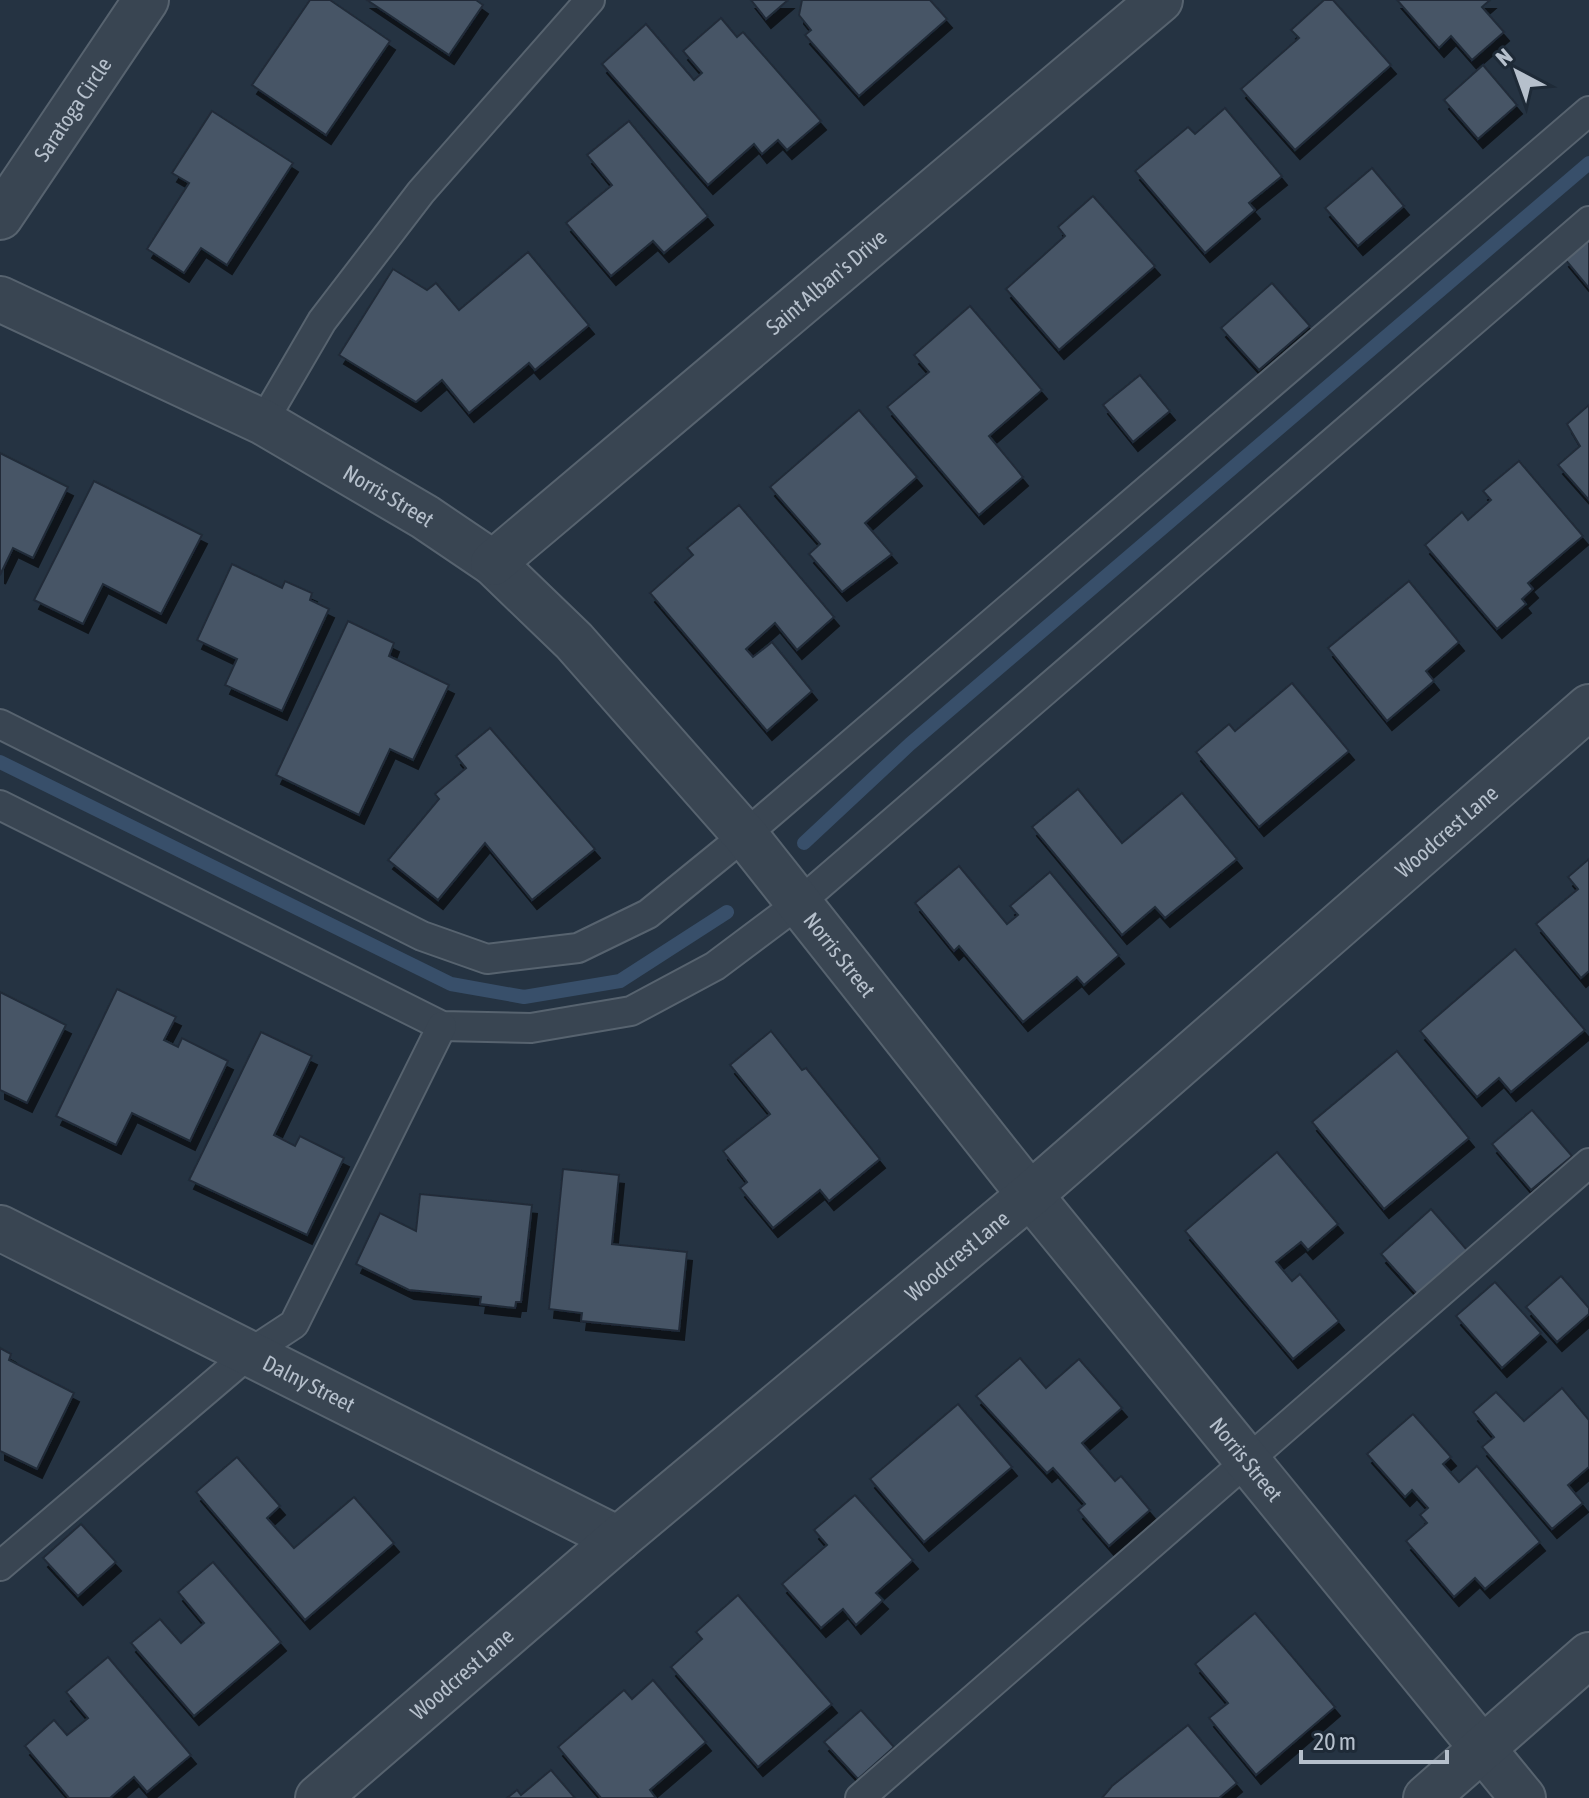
<svg xmlns="http://www.w3.org/2000/svg" width="1589" height="1798" font-family="'Asap Condensed',sans-serif">
	<style>
		.lines { fill: none; stroke-linecap: round; stroke-linejoin: round }
		.stream { stroke: #384f6a; stroke-width: 14 }
		.building { fill: #465566; stroke: #202c39; stroke-width: 2; filter: url(#shadow) }
		.lane-casing { stroke: #57636f; stroke-width: 32 }
		.street-casing { stroke: #57636f; stroke-width: 48 }
		.lane { stroke: #394552; stroke-width: 28 }
		.street { stroke: #394552; stroke-width: 44 }
		.labels { text-anchor: middle; dominant-baseline: central; stroke-width: 8; stroke-linejoin: round; paint-order: stroke }
		.street-label { font-size: 22px; fill: #b6c0cc; stroke: #1e2a37 }
	</style>
	<defs>
		<filter id="shadow"><feDropShadow dx="5" dy="9" stdDeviation="0" flood-color="#0009"/></filter>
	</defs>
	<rect width="100%" height="100%" fill="#253342"/>
	<g class="lines">
		<!-- stream -->
		<g class="stream">
			<polyline points="0,762 451,984 524,997 620,981 727,912"/>
			<polyline points="804,843 910,744 1589,163"/>
		</g>
	</g>
	<!-- building -->
	<g class="building">
		<polygon points="310,0 330,0 390,41 326,135 252,85"/>
		<polygon points="367,0 476,0 483,5 449,55"/>
		<polygon points="751,0 788,0 766,19"/>
		<polygon points="802,0 930,0 947,19 859,96 805,35 811,30 799,15"/>
		<polygon points="1324,0 1333,0 1391,65 1295,150 1241,89 1299,38 1291,30"/>
		<polygon points="1397,0 1490,0 1482,7 1504,32 1472,60 1451,36 1439,48"/>
		<polygon points="721,18 737,37 743,32 821,121 787,150 778,140 762,154 754,144 708,185 602,64 646,24 694,80 702,73 683,51"/>
		<polygon points="1483,65 1517,105 1478,139 1444,100"/>
		<polygon points="1225,108 1282,176 1249,203 1255,210 1205,253 1135,171 1188,127 1195,134"/>
		<polygon points="212,111 293,163 227,265 201,248 184,273 147,249 189,183 172,173"/>
		<polygon points="629,121 708,216 664,253 653,241 611,276 566,223 612,185 587,155"/>
		<polygon points="1372,168 1404,206 1358,246 1325,208"/>
		<polygon points="1093,196 1155,266 1059,350 1006,289 1065,236 1058,227"/>
		<polygon points="1589,237 1589,288 1564,258"/>
		<polygon points="528,252 589,325 535,370 529,363 469,413 442,380 416,402 339,355 393,269 427,290 436,283 459,310"/>
		<polygon points="1272,283 1310,326 1259,370 1221,328"/>
		<polygon points="970,306 1042,390 989,436 1023,477 979,515 887,407 929,372 914,355"/>
		<polygon points="1140,375 1170,411 1133,442 1103,405"/>
		<polygon points="1589,405 1589,500 1558,465 1580,446 1567,424"/>
		<polygon points="859,410 917,477 865,523 892,554 842,592 809,554 820,544 770,487"/>
		<polygon points="0,453 68,487 33,558 13,548 0,575"/>
		<polygon points="1519,461 1583,536 1528,583 1533,589 1522,599 1526,604 1497,629 1425,545 1462,512 1468,520 1491,500 1483,491"/>
		<polygon points="94,481 202,535 161,614 103,584 83,624 34,600"/>
		<polygon points="739,505 834,617 797,650 775,623 746,649 753,657 772,642 812,691 767,731 650,593 693,555 687,548"/>
		<polygon points="232,564 282,588 285,581 312,593 310,600 329,609 282,711 225,685 237,659 197,640"/>
		<polygon points="1409,581 1459,642 1426,671 1434,681 1387,721 1328,648"/>
		<polygon points="348,621 394,643 389,656 449,685 413,760 390,749 359,815 276,775"/>
		<polygon points="1292,683 1349,751 1259,827 1196,752 1229,724 1235,731"/>
		<polygon points="490,728 595,849 532,900 485,843 438,900 388,860 439,799 435,794 466,768 456,756"/>
		<polygon points="1078,789 1122,843 1182,793 1237,859 1165,918 1155,907 1122,935 1032,827"/>
		<polygon points="1589,859 1589,971 1581,978 1536,924 1578,889 1568,877"/>
		<polygon points="959,866 1007,924 1018,915 1010,906 1050,872 1119,955 1084,985 1077,977 1023,1022 959,946 954,951 915,903"/>
		<polygon points="1515,949 1585,1030 1511,1092 1499,1078 1477,1097 1420,1031"/>
		<polygon points="117,989 176,1017 164,1040 178,1047 182,1038 228,1061 190,1141 132,1113 116,1145 56,1116"/>
		<polygon points="0,992 66,1025 27,1103 0,1090"/>
		<polygon points="771,1031 802,1070 806,1068 880,1159 829,1201 820,1190 773,1228 740,1188 747,1182 723,1151 770,1114 730,1065"/>
		<polygon points="261,1032 312,1056 274,1135 295,1146 300,1136 344,1158 307,1235 189,1180"/>
		<polygon points="1397,1051 1469,1138 1384,1209 1312,1122"/>
		<polygon points="1532,1110 1572,1156 1531,1190 1492,1144"/>
		<polygon points="1277,1152 1338,1224 1308,1250 1301,1242 1276,1262 1292,1281 1300,1274 1339,1321 1293,1359 1185,1231"/>
		<polygon points="563,1169 619,1175 612,1244 687,1252 679,1331 581,1321 582,1313 549,1309"/>
		<polygon points="420,1194 532,1205 521,1302 516,1302 515,1308 480,1304 481,1297 409,1290 356,1264 380,1213 416,1231"/>
		<polygon points="1431,1209 1467,1250 1418,1295 1381,1254"/>
		<polygon points="1561,1276 1589,1308 1589,1314 1557,1342 1526,1307"/>
		<polygon points="1495,1282 1541,1333 1502,1368 1456,1316"/>
		<polygon points="0,1348 11,1354 9,1360 74,1393 37,1469 0,1451"/>
		<polygon points="1020,1358 1046,1388 1079,1359 1122,1408 1082,1443 1115,1481 1121,1476 1150,1510 1109,1546 1078,1510 1085,1504 1053,1468 1047,1473 976,1396"/>
		<polygon points="1562,1388 1589,1420 1589,1467 1568,1485 1583,1503 1552,1529 1482,1447 1494,1437 1473,1412 1496,1392 1524,1421"/>
		<polygon points="958,1404 1012,1467 924,1542 870,1479"/>
		<polygon points="1413,1414 1451,1457 1443,1464 1459,1482 1477,1466 1540,1542 1485,1589 1475,1578 1454,1597 1406,1541 1427,1523 1420,1515 1428,1508 1412,1490 1405,1497 1367,1454"/>
		<polygon points="237,1457 280,1506 267,1518 294,1548 354,1497 394,1543 305,1620 196,1492"/>
		<polygon points="855,1495 913,1560 876,1593 883,1600 856,1625 843,1609 821,1628 782,1584 827,1545 814,1530"/>
		<polygon points="81,1524 116,1562 78,1596 43,1558"/>
		<polygon points="213,1562 281,1642 194,1716 131,1643 160,1619 181,1643 204,1623 178,1592"/>
		<polygon points="738,1595 832,1704 758,1767 671,1667 702,1639 696,1632"/>
		<polygon points="1255,1613 1335,1707 1256,1775 1209,1718 1228,1703 1195,1664"/>
		<polygon points="108,1657 191,1755 147,1792 134,1777 110,1798 69,1798 25,1746 54,1720 67,1735 88,1718 66,1692"/>
		<polygon points="653,1680 706,1742 650,1790 656,1798 601,1798 558,1747 624,1690 632,1699"/>
		<polygon points="861,1710 894,1747 858,1779 824,1742"/>
		<polygon points="1188,1725 1237,1783 1219,1798 1102,1798 1112,1786"/>
		<polygon points="551,1770 575,1798 507,1798 517,1790 521,1795"/>
	</g>
	<g class="lines">
		<!-- lane casing -->
		<g class="lane-casing">
			<g id="lane">
				<polyline points="263,422 322,321 421,192 590,0"/>
				<polyline points="0,724 422,936 487,959 578,948 648,914 745,835 1589,111"/>
				<polyline points="0,805 442,1026 531,1028 631,1011 715,966 799,903 1589,221"/>
				<polyline points="0,1566 250,1353 294,1324 442,1026"/>
				<polyline points="860,1798 1589,1163"/>
			</g>
		</g>
		<!-- street casing -->
		<g class="street-casing">
			<g id="street">
				<path id="s1" d="M0,217L146,0"/>
				<path id="s2" d="M0,299L263,422L425,517L493,563L574,641L745,835L1030,1195L1523,1798"/>
				<path id="s3" d="M493,563L1160,0"/>
				<path id="s4" d="M0,1228L618,1539"/>
				<path id="s5" d="M318,1798L618,1539L1030,1195L1589,707"/>
				<polyline points="1426,1798 1589,1655"/>
			</g>
		</g>
		<!-- lane -->
		<use href="#lane" class="lane"/>
		<!-- street -->
		<use href="#street" class="street"/>
	</g>
	<g class="labels">
		<!-- street labels -->
		<g class="street-label">
			<text stroke="none"><textPath href="#s1" startOffset="130">Saratoga Circle</textPath></text>
			<text stroke="none"><textPath href="#s3" startOffset="436">Saint Alban's Drive</textPath></text>
			<text stroke="none"><textPath href="#s2" startOffset="436">Norris Street</textPath></text>
			<text stroke="none"><textPath href="#s5" startOffset="1486">Woodcrest Lane</textPath></text>
			<text stroke="none"><textPath href="#s2" startOffset="1084">Norris Street</textPath></text>
			<text stroke="none"><textPath href="#s5" startOffset="838">Woodcrest Lane</textPath></text>
			<text stroke="none"><textPath href="#s4" startOffset="346">Dalny Street</textPath></text>
			<text stroke="none"><textPath href="#s2" startOffset="1732">Norris Street</textPath></text>
			<text stroke="none"><textPath href="#s5" startOffset="190">Woodcrest Lane</textPath></text>
		</g>
	</g>
	<!-- north arrow -->
	<g transform="translate(1517 72) rotate(319)" stroke="#1e2a37" stroke-width="6" paint-order="stroke">
	<path d="M0-6L14 30L0 20L-14 30Z" fill="#b6c0cc"/>
	<text y="-12" font-size="22" font-weight="bold" text-anchor="middle" fill="#b6c0cc">N</text>
	</g>
	<!-- scale -->
	<path d="M1301 1750v12h146v-12" fill="none" stroke="#b6c0cc" stroke-width="4"/>
	<text x="1313" y="1750" font-size="24" fill="#b6c0cc" stroke="#1e2a37" stroke-width="6" paint-order="stroke">20 m</text>
</svg>
